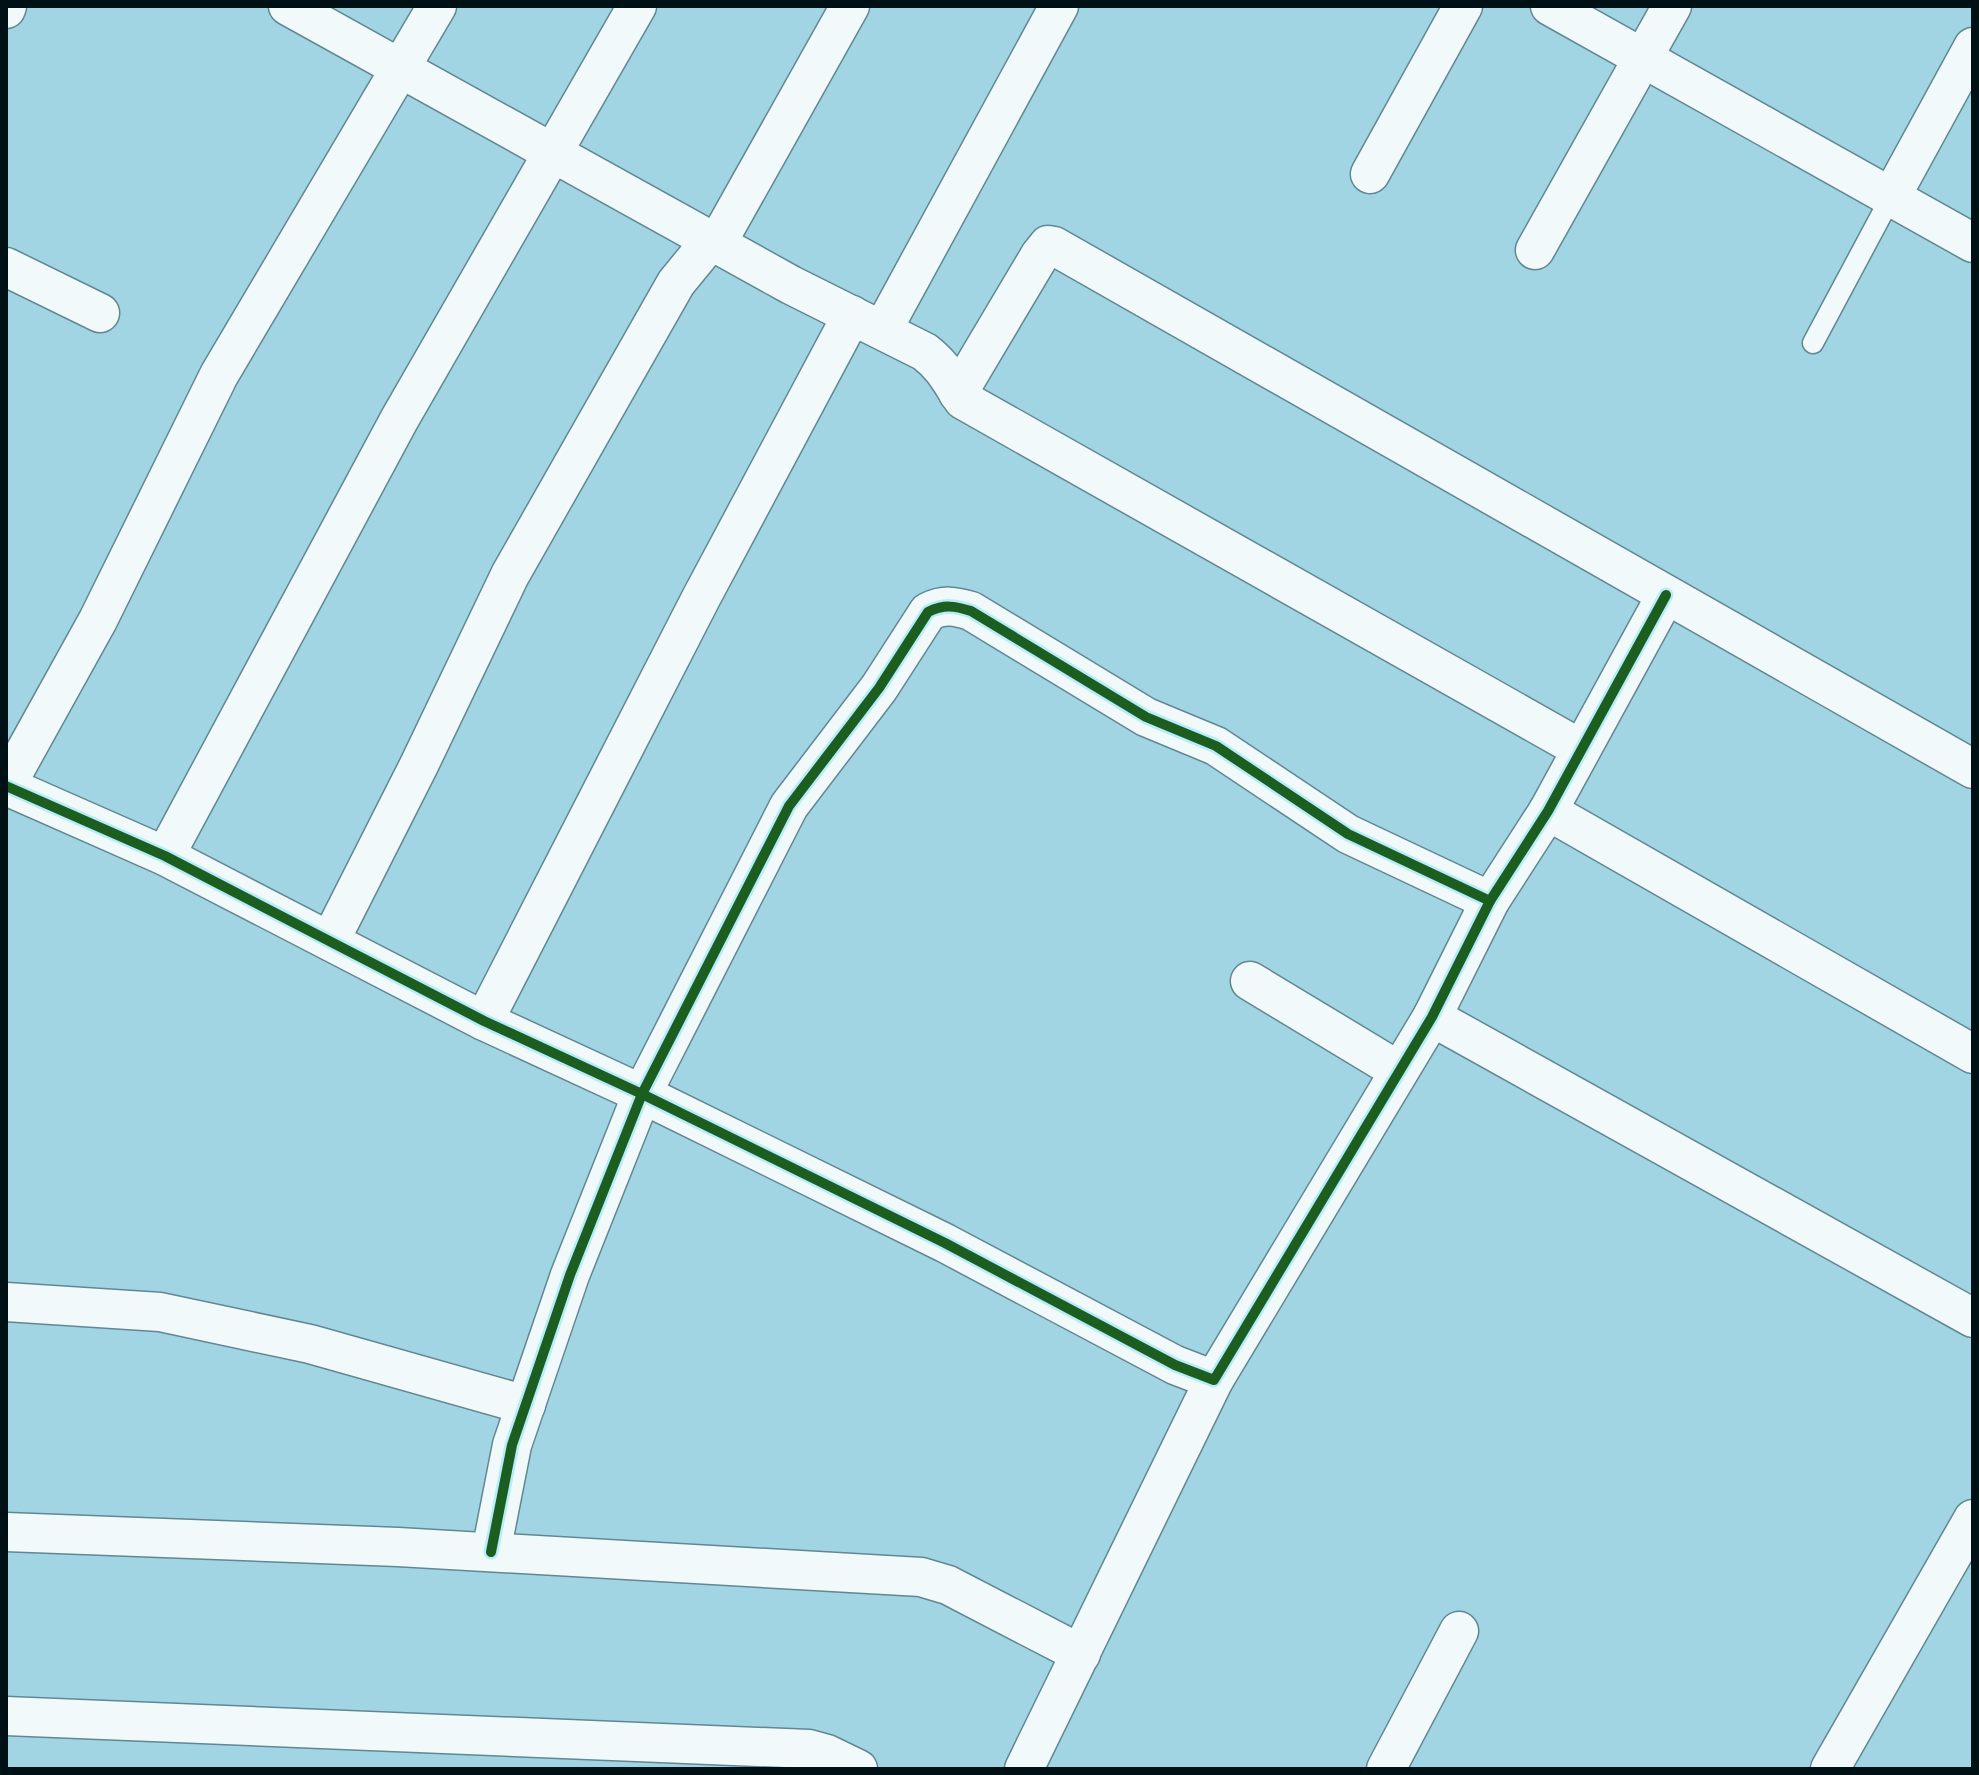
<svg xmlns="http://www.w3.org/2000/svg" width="1979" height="1775" font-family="'Open Sans',sans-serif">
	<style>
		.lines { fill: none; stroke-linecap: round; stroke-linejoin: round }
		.lane-casing { stroke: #618792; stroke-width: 23 }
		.street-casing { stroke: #618792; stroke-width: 41 }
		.lane { stroke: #f1f9fb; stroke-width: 20 }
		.street { stroke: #f1f9fb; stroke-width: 38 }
		.cycleway-casing { stroke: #b7ecfb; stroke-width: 15 }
		.cycleway { stroke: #1b5e20; stroke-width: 10 }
	</style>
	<rect width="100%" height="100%" fill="#a2d5e4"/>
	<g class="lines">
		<!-- lane casing -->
		<g class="lane-casing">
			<polyline id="lane" points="1813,343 1891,197"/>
		</g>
		<!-- street casing -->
		<g class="street-casing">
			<g id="street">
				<path d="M288,6L791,285L925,352C945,368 949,379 963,400L1581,749"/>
				<polyline points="1550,6 1973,243"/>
				<polyline points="6,9 7,6"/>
				<polyline points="1370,174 1463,6"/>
				<polyline points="1891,197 1973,47"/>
				<polyline points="1535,250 1672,6"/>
				<polyline points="6,267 100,313"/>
				<polyline points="883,329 1059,6"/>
				<polyline points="958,393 1040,255 1048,245 1054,246 1973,769"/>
				<polyline points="6,786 165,856 484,1021 642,1094 945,1243 1175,1365 1214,1380 1432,1017 1490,901 1548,811 1666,595"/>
				<polyline points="6,786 98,620 219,375 437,6"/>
				<polyline points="1548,811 1973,1054"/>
				<polyline points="165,856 399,420 637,6"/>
				<polyline points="330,941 419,765 510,575 676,283 703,250 717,243 850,6"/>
				<polyline points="1250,981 1399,1071"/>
				<polyline points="1432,1017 1973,1318"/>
				<polyline points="484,1021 701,598 852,315"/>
				<polyline points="6,1302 160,1312 310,1344 526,1405"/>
				<polyline points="6,1532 398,1547 921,1577 948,1585 1081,1654"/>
				<path d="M491,1552L512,1445L570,1275L642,1094L789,806L879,688L928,612C944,604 955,606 971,611L1146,717L1216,746L1348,834L1490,901"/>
				<polyline points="6,1716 809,1749 827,1754 858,1769"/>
				<polyline points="1024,1769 1214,1380"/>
				<polyline points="1386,1769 1459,1631"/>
				<polyline points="1830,1769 1973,1519"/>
			</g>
		</g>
		<!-- lane -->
		<use href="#lane" class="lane"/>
		<!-- street -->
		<use href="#street" class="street"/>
		<!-- cycleway casing -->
		<g class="cycleway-casing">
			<g id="cycleway">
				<polyline points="6,786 165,856 484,1021 642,1094 945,1243 1175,1365 1214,1380 1432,1017 1490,901 1548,811 1666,595"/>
				<path d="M491,1552L512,1445L570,1275L642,1094L789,806L879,688L928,612C944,604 955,606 971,611L1146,717L1216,746L1348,834L1490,901"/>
			</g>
		</g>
		<!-- cycleway -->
		<use href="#cycleway" class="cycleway"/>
	</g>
	<!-- border -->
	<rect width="1979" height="1775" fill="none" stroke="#001116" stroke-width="16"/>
</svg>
